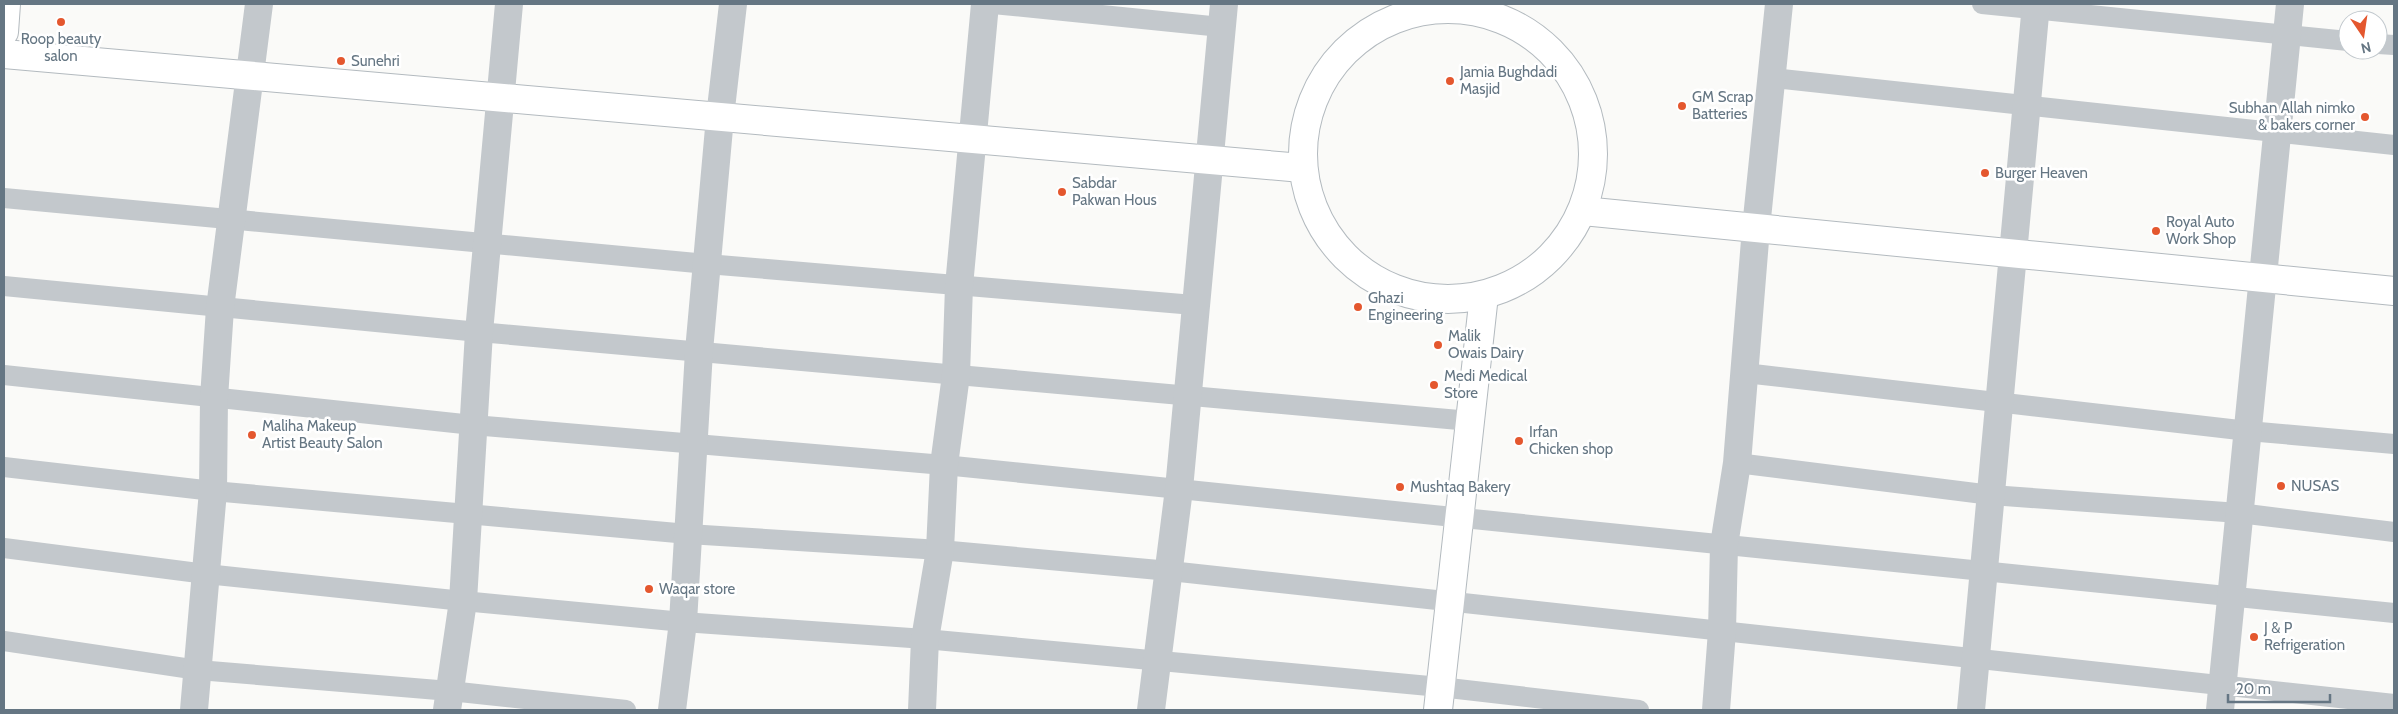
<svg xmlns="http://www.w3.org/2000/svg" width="2398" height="714" font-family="Cabin,sans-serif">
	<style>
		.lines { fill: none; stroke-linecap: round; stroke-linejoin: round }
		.secondary-casing { stroke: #b3babf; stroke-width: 30 }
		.lane { stroke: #c3c8cc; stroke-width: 20 }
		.street { stroke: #c3c8cc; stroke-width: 28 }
		.secondary { stroke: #fff; stroke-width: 28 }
		.poi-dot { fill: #e4572e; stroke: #fff; stroke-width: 2 }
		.labels { text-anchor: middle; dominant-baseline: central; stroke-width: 5; stroke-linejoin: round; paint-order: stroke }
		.poi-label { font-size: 15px; fill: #657683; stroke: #fff; text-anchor: start }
	</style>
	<rect width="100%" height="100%" fill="#fafaf8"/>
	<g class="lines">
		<!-- secondary casing -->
		<g class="secondary-casing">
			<g id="secondary">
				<circle cx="1448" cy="154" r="145"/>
				<polyline points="4,32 6,4"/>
				<polyline points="4,54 1302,168"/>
				<polyline points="1583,211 2394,291"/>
				<polyline points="1438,710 1484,295"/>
			</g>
		</g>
		<!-- lane -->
		<g class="lane">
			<polyline points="993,4 1221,27"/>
			<polyline points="1982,4 2348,41"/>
			<polyline points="2378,44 2394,45"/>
			<polyline points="1773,78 2394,145"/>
			<polyline points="4,198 707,264 1194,305"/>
			<polyline points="4,286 479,332 1470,421"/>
			<polyline points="1745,373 2248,431 2394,444"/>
			<polyline points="4,375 473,425 944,465 2394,613"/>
			<polyline points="1737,463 1991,495 2239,513 2394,532"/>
			<polyline points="4,467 213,491 688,534 940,550 1170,571 2394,704"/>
			<polyline points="4,548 206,574 463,601 683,622 925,639 1440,687 1639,710"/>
			<polyline points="4,641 198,670 450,691 626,710"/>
		</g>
		<!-- street -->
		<g class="street">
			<polyline points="194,710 213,491 214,398 220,308 259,4"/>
			<polyline points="447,710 463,601 479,332 509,4"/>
			<polyline points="672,710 683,622 699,351 720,117 733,4"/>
			<polyline points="922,710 925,639 940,550 944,465 956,375 959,286 985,4"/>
			<polyline points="1151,710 1179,489 1224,4"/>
			<polyline points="1716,710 1722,631 1724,545 1737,463 1756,228 1779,4"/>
			<polyline points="1971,710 2036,4"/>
			<polyline points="2220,710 2290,4"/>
		</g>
		<!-- secondary -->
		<use href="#secondary" class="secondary"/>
	</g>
	<!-- markers -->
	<g class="poi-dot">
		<circle cx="61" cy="22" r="5"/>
		<circle cx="341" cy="61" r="5"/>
		<circle cx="1450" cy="81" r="5"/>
		<circle cx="1682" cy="106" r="5"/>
		<circle cx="2365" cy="117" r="5"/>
		<circle cx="1985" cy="173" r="5"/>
		<circle cx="1062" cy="192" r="5"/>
		<circle cx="2156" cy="231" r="5"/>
		<circle cx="1358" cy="307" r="5"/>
		<circle cx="1438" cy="345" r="5"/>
		<circle cx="1434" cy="385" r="5"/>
		<circle cx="252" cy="435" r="5"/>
		<circle cx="1519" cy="441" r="5"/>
		<circle cx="2281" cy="486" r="5"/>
		<circle cx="1400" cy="487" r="5"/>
		<circle cx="649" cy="589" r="5"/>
		<circle cx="2254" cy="637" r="5"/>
	</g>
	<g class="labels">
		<!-- poi labels -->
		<g class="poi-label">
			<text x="61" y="39" text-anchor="middle">Roop beauty<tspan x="61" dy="17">salon</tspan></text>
			<text x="351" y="61">Sunehri</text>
			<text x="1460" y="72">Jamia Bughdadi<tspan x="1460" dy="17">Masjid</tspan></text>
			<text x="1692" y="97">GM Scrap<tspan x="1692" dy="17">Batteries</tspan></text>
			<text x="2355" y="108" text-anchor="end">Subhan Allah nimko<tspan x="2355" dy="17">&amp; bakers corner</tspan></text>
			<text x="1995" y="173">Burger Heaven</text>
			<text x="1072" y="183">Sabdar<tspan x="1072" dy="17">Pakwan Hous</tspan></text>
			<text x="2166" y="222">Royal Auto<tspan x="2166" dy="17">Work Shop</tspan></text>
			<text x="1368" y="298">Ghazi<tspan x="1368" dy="17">Engineering</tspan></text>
			<text x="1448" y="336">Malik<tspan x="1448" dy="17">Owais Dairy</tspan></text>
			<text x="1444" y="376">Medi Medical<tspan x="1444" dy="17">Store</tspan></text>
			<text x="262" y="426">Maliha Makeup<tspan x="262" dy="17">Artist Beauty Salon</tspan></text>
			<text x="1529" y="432">Irfan<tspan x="1529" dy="17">Chicken shop</tspan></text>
			<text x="2291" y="486">NUSAS</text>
			<text x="1410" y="487">Mushtaq Bakery</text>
			<text x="659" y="589">Waqar store</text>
			<text x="2264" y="628">J &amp; P<tspan x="2264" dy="17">Refrigeration</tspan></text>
		</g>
	</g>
	<!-- border -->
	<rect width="2398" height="714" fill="none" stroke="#657683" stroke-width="10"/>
	<!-- north arrow -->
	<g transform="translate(2363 35) rotate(167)"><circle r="24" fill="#ffffff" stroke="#c1c8cd"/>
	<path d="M0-4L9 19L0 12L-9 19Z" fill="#e4572e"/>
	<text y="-8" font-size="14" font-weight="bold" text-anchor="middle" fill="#657683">N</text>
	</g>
	<!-- scale -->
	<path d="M2228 694v8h102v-8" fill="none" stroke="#657683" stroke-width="2.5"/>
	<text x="2236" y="694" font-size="15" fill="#657683" stroke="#ffffff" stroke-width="4" paint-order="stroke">20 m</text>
</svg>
